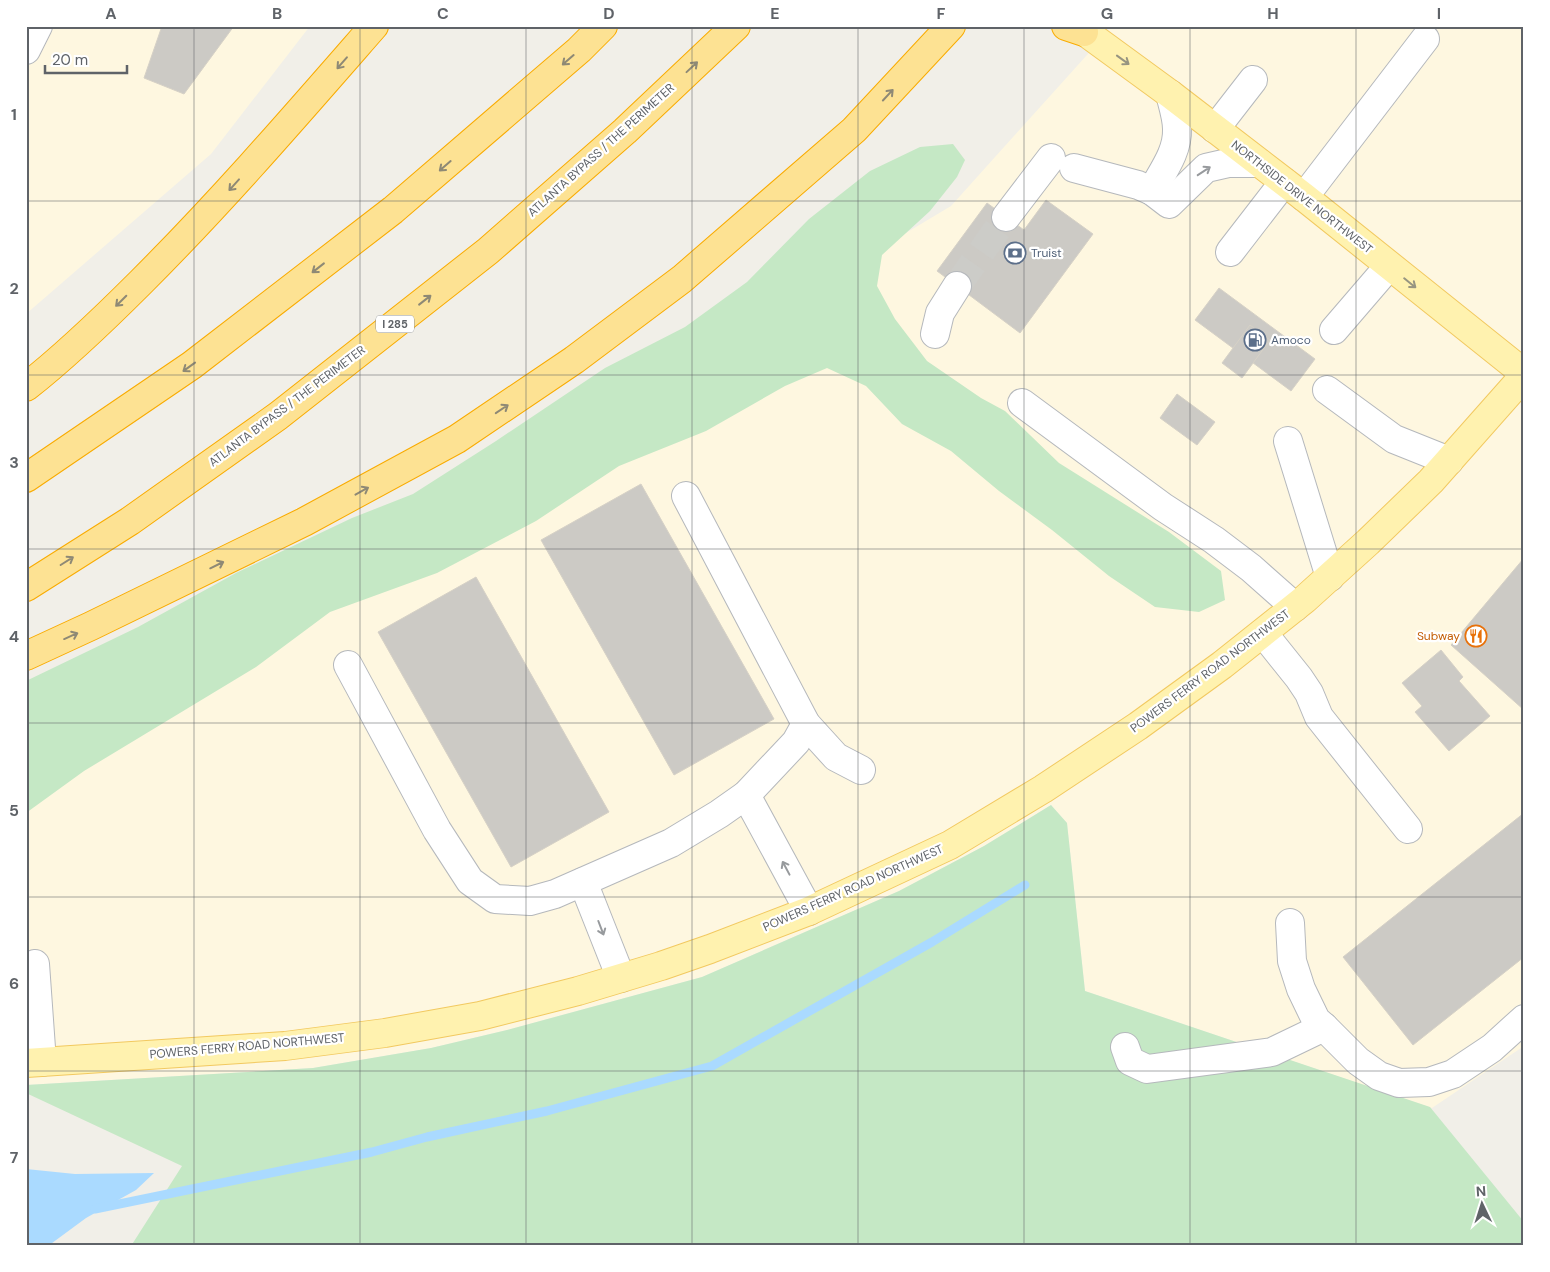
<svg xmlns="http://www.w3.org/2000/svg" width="1550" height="1272" font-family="'DM Sans',sans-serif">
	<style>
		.commercial { fill: #fef7e0 }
		.green { fill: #c5e8c5 }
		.water { fill: #aadaff }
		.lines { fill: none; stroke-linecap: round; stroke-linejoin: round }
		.stream { stroke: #aadaff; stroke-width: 9 }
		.building { fill: #cccac5; stroke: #d6d1c6 }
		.minor-tunnel { stroke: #ccccc8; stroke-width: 28; stroke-dasharray: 28 14; stroke-linecap: butt }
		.minor-casing { stroke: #b5b8bc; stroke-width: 30 }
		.major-casing { stroke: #f2c960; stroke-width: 30 }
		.highway-casing { stroke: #f9ab00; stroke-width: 30 }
		.minor { stroke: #fff; stroke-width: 28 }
		.major { stroke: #fff2af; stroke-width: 28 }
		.highway { stroke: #fde293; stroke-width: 28 }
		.oneway { stroke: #8e8975 }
		.oneway2 { stroke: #979581 }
		.oneway3 { stroke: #979a9d }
		.grid { fill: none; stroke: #5f6368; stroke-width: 1; stroke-opacity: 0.55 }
		.labels { text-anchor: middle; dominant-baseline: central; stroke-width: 4.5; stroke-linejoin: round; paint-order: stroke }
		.shield { fill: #fff; stroke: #8f9295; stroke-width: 1 }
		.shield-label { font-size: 11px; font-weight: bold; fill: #5f6368 }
		.street-label { font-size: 12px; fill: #5f6368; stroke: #fff }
		.service-label { font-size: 12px; fill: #4e5e75; stroke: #fff; text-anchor: start }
		.food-label { font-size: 12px; fill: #c56008; stroke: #fff; text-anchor: end }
		.neatline { fill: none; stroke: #5f6368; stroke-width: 2 }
		.grid-label { font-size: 16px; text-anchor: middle; font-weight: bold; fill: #5f6368 }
	</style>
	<rect width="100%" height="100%" fill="#f1efe8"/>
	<!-- commercial -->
	<g class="commercial">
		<polygon points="26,26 310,26 211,154 26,314"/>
		<polygon points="1111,26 1524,26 1524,1046 1432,1108 1085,991 1067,823 1051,805 984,846 899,891 702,977 507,1030 431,1048 313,1068 26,1085 26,741 779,309 951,206 1096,45"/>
	</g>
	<!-- green -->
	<g class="green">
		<polygon points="953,144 965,160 957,177 930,211 882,255 877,286 895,319 927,361 981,398 1005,411 1059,463 1169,532 1221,571 1225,600 1199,612 1155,607 1109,576 1052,530 999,491 951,451 902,424 866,386 827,368 785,386 706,431 619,466 536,521 437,573 330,612 256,667 84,771 26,813 26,681 138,627 236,573 352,518 413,494 496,441 605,368 685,327 747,282 809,219 870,171 920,147"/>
		<polygon points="1051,805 1067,823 1085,991 1430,1107 1524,1222 1524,1246 131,1246 182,1166 26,1093 26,1085 313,1068 431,1048 507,1030 702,977 899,891 984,846"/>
	</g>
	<!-- water -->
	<polygon class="water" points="26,1169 75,1174 154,1173 136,1190 86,1218 48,1246 26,1246"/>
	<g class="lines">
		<!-- stream -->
		<polyline class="stream" points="95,1209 372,1152 427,1137 547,1111 712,1066 932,942 1025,885"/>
	</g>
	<!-- building -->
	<g class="building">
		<polygon points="162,26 234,26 184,94 144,78"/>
		<polygon points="1046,200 1093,234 1020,333 937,271 987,203 1024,230"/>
		<polygon points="1219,288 1315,359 1291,391 1195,320"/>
		<polygon points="1250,325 1270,340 1242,378 1222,363"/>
		<polygon points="1177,394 1215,422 1197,445 1160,418"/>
		<polygon points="641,484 774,719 674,775 541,540"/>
		<polygon points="1524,558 1524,710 1451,645"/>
		<polygon points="476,577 609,812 511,867 378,632"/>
		<polygon points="1441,650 1463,677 1459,681 1490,716 1449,751 1415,712 1422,706 1402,683"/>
		<polygon points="1524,813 1524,957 1413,1045 1343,957"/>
	</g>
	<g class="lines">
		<!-- minor-tunnel -->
		<polyline class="minor-tunnel" points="957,286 1006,217"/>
		<!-- minor casing -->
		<g class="minor-casing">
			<g id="minor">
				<polyline points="26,50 38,26"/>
				<polyline points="1215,129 1253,80"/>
				<polyline points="1074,168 1138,185 1152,191 1169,204 1206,168 1228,163 1259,163"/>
				<path d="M1152,191C1162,172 1178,152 1177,129C1177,118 1173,106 1170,94"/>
				<polyline points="1304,197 1425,39"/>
				<polyline points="1006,217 1051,158"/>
				<polyline points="1230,252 1284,182"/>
				<polyline points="1334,330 1389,266"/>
				<polyline points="935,334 940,313 957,286"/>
				<polyline points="1327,390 1394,439 1449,461"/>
				<polyline points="1022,403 1163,507 1214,540 1251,568 1295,607"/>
				<polyline points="1288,441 1330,577"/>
				<polyline points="686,496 806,724 836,757 861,770"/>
				<polyline points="1263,633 1299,678 1309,693 1319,717 1408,829"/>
				<polyline points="348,665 437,830 470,881 495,899 530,901 555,894 671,843 719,814 746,795 796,742 806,724"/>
				<polyline points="746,795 809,911"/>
				<polyline points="583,882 621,978"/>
				<polyline points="1290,923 1292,961 1301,989 1316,1020 1324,1027 1358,1061 1379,1076 1399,1083 1429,1082 1453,1074 1492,1048 1524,1019"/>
				<polyline points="35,964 42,1062"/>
				<polyline points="1125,1047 1130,1061 1147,1069 1272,1052 1324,1027"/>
			</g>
		</g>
		<!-- major casing -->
		<g class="major-casing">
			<g id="major">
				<polyline points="1077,26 1170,94 1304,197 1524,373"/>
				<polyline points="26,1063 285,1046 385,1033 480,1016 578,991 661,966 710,949 809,911 950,845 1043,789 1138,726 1222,665 1305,599 1368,542 1431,481 1524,376"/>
			</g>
		</g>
		<!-- highway casing -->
		<g class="highway-casing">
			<g id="highway">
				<polyline points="1066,26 1084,32"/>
				<path d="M26,387C67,355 105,318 141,282C223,200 298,113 374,26"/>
				<polyline points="26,478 192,365 393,210 579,50 603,26"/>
				<polyline points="26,587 130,521 278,416 488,251 625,131 736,26"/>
				<polyline points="26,656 91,626 304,522 457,439 574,360 682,279 854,130 951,26"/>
			</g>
		</g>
		<!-- minor -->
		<use href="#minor" class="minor"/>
		<!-- major -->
		<use href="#major" class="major"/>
		<!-- highway -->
		<use href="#highway" class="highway"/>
	</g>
	<!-- one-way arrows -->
	<defs><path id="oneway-shaft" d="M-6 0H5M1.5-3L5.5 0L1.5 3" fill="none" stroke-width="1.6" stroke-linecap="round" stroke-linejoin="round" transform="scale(1.25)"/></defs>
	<g class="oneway">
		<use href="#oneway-shaft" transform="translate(568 60) rotate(139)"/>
		<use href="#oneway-shaft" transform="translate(342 63) rotate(131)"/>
		<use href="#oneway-shaft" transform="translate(692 67) rotate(-43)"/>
		<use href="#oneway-shaft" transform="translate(888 95) rotate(-47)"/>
		<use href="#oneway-shaft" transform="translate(445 166) rotate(139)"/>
		<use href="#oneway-shaft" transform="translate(234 185) rotate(132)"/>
		<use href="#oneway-shaft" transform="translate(318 268) rotate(142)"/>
		<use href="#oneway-shaft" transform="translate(425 300) rotate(-38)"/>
		<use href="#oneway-shaft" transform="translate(121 301) rotate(135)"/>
		<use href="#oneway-shaft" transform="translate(189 367) rotate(144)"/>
		<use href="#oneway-shaft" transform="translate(502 409) rotate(-34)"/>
		<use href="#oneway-shaft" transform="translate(362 491) rotate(-29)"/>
		<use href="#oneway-shaft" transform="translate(67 561) rotate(-32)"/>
		<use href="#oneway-shaft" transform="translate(217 565) rotate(-26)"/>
		<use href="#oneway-shaft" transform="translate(71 636) rotate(-24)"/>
	</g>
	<g class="oneway2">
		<use href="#oneway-shaft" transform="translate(1123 60) rotate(36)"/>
		<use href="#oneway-shaft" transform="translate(1410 283) rotate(39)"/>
	</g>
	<g class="oneway3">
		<use href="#oneway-shaft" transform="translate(1204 171) rotate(-33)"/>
		<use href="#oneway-shaft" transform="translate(786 868) rotate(-118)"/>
		<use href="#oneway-shaft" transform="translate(601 928) rotate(69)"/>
	</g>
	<!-- grid -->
	<path class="grid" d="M194,26V1246M360,26V1246M526,26V1246M692,26V1246M858,26V1246M1024,26V1246M1190,26V1246M1356,26V1246M26,201H1524M26,375H1524M26,549H1524M26,723H1524M26,897H1524M26,1071H1524"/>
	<!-- icons -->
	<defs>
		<g id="bank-ring" transform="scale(1.125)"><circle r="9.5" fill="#fff" stroke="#5c6f8a" stroke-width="1.5"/><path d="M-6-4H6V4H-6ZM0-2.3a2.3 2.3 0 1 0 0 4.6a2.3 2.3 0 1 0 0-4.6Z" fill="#5c6f8a"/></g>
		<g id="fuel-ring" transform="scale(1.125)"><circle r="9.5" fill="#fff" stroke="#5c6f8a" stroke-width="1.5"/><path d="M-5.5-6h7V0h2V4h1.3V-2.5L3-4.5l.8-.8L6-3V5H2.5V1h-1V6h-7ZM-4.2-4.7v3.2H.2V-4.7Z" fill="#5c6f8a"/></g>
		<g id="restaurant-ring" transform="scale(1.125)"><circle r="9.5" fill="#fff" stroke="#e8710a" stroke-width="1.5"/><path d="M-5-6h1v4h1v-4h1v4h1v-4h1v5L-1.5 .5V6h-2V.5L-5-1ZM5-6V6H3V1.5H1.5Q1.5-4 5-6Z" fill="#e8710a"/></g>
	</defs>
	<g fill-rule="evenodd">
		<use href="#bank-ring" x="1015" y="253"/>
		<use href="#fuel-ring" x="1255" y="340"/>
		<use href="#restaurant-ring" x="1476" y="636"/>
	</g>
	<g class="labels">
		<!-- shield labels -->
		<rect class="shield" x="376" y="315.5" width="38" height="17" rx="4"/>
		<g class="shield-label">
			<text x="395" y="324">I 285</text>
		</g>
		<!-- street labels -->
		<g class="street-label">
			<text transform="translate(601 150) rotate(-42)">ATLANTA BYPASS / THE PERIMETER</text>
			<text transform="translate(1302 197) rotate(38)">NORTHSIDE DRIVE NORTHWEST</text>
			<text transform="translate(287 406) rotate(-37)">ATLANTA BYPASS / THE PERIMETER</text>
			<text transform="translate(1210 671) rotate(-37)">POWERS FERRY ROAD NORTHWEST</text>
			<text transform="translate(853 888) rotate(-24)">POWERS FERRY ROAD NORTHWEST</text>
			<text transform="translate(247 1046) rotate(-5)">POWERS FERRY ROAD NORTHWEST</text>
		</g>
		<!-- service labels -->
		<g class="service-label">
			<text x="1031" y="253">Truist</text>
			<text x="1271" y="340">Amoco</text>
		</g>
		<!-- food labels -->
		<g class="food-label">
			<text x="1460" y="636">Subway</text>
		</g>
	</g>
	<!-- border -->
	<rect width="1550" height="1272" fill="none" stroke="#ffffff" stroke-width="55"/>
	<!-- north arrow -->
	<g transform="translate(1482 1204) rotate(356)" stroke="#ffffff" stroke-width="4" paint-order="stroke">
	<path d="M0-4L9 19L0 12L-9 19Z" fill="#5f6368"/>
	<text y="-8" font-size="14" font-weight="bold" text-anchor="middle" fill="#5f6368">N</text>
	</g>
	<!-- scale -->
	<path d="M45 65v8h82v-8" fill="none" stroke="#5f6368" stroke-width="2.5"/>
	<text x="52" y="65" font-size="15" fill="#5f6368" stroke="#ffffff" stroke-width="4" paint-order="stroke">20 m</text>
	<rect x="28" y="28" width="1494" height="1216" class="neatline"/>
	<g class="grid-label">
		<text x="111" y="19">A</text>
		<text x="277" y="19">B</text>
		<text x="443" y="19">C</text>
		<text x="609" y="19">D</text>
		<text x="775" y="19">E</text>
		<text x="941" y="19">F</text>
		<text x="1107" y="19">G</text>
		<text x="1273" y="19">H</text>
		<text x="1439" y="19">I</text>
		<text x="14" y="120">1</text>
		<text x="14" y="294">2</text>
		<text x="14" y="468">3</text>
		<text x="14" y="642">4</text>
		<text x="14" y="816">5</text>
		<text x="14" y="989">6</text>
		<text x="14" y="1163">7</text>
	</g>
</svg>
